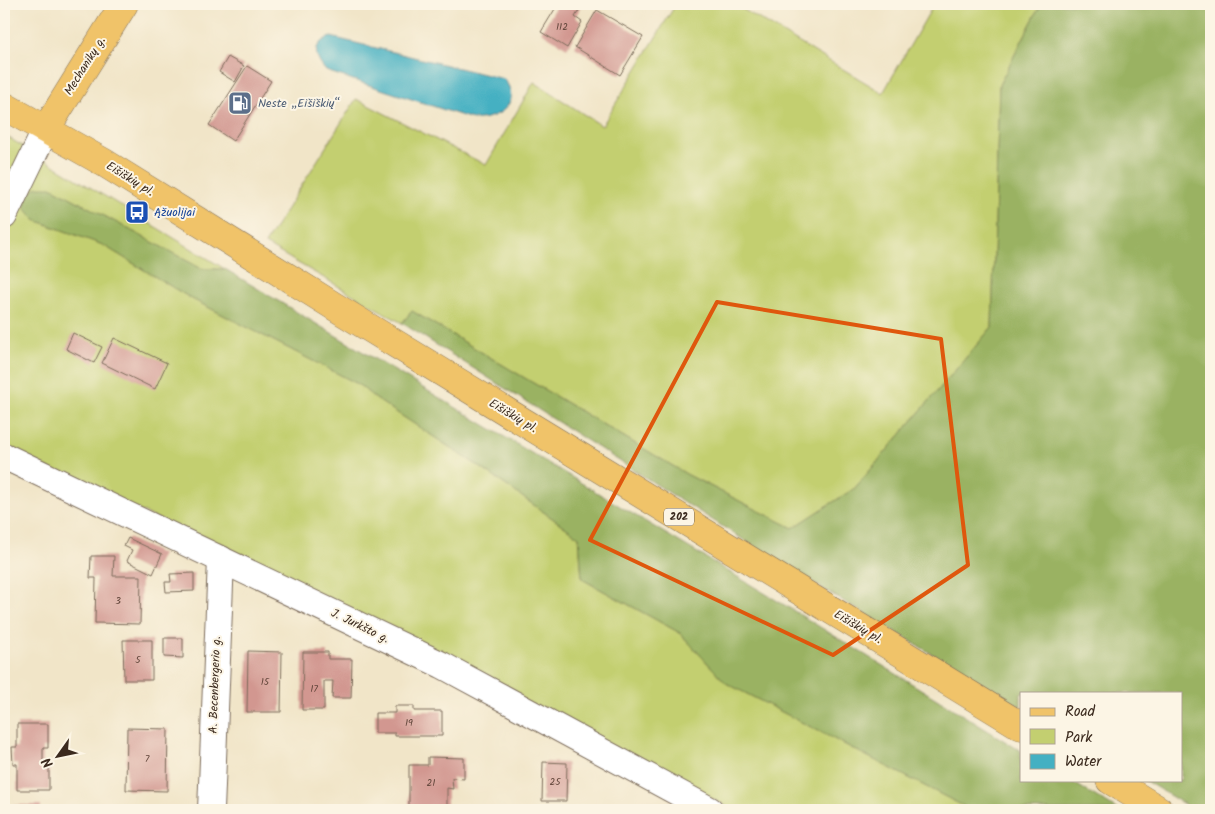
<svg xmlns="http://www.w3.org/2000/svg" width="1215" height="814" font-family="Kalam,sans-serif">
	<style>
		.green { fill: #c3cf70; stroke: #7f7c47 }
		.forest { fill: #9ab262; stroke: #6a6e40 }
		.water { fill: #44b0c2; stroke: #406d70 }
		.building { fill: #d29790 }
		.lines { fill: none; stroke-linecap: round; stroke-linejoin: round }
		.minor-casing { stroke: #7b6b5a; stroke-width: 28 }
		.major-casing { stroke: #7b6b5a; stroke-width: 29 }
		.minor { stroke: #fff; stroke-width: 26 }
		.major { stroke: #f0c369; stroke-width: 28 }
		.marked { fill: none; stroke: #df570d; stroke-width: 4; stroke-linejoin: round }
		.labels { text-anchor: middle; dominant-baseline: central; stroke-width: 4; stroke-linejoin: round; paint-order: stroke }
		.number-label { font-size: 10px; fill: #61453a }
		.shield { fill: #fcf5e5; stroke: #75675a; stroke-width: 1 }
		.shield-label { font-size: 11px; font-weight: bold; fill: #3b2a1e }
		.street-label { font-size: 12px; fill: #3b2a1e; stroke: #fcf5e5 }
		.service-label { font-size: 12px; fill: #4e5e75; stroke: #fcf5e5; text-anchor: start }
		.transit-label { font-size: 12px; fill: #164399; stroke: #fcf5e5; text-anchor: start }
	</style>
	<rect width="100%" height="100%" fill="#fcf5e5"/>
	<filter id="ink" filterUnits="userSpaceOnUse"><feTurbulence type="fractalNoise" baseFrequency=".02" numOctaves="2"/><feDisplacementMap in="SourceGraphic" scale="10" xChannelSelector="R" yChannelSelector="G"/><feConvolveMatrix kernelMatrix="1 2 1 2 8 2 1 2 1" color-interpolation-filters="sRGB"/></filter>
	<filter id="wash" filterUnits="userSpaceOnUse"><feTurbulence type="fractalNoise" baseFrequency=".0096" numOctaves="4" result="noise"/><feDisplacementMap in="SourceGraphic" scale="20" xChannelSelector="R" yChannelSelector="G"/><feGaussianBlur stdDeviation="1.12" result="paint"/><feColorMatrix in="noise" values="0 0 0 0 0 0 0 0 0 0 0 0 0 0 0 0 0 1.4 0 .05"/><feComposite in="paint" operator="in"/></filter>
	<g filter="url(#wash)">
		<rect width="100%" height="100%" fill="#f1e5c8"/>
		<!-- green -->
		<g class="green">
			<polygon points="676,4 734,4 883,93 934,4 1041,4 999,85 992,327 855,488 793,528 688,475 412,311 402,323 265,244 356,99 486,165 534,82 602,126"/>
			<polygon points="4,135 225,269 202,269 51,187 35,220 103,245 192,299 358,384 376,399 480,467 579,537 582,579 680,633 726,683 971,810 734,810 229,552 4,448"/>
		</g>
		<!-- forest -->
		<g class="forest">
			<polygon points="1041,4 1211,4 1211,810 1194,810 1144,780 1181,780 1181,693 1021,693 1021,707 788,568 402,323 412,311 688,475 793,528 855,488 992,327 999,85"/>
			<polygon points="37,187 51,187 202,269 225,269 786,606 1021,751 1021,780 1069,780 1118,810 971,810 726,683 680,633 582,579 579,537 480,467 376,399 358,384 192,299 103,245 35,220 25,208 25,195"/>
		</g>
		<!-- water -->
		<path class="water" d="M331,37L504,79C524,104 496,121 472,119L326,71C314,58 311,43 331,37Z"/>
		<g id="blocks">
			<!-- building -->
			<g class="building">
				<polygon points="558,4 583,4 575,17 582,22 567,48 541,32"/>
				<polygon points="597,10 643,37 620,75 575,47"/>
				<polygon points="228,57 244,66 235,82 219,72"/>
				<polygon points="247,66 271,81 233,141 209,125"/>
				<polygon points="73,333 102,347 94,363 66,349"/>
				<polygon points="114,338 167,363 155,389 102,363"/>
				<polygon points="128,538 162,554 153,574 127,561 132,550 124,546"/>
				<polygon points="91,556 114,556 113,576 141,576 140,624 95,623 96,578 90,578"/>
				<polygon points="194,573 194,591 166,592 165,582 171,582 170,574"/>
				<polygon points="164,638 183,638 183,658 164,657"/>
				<polygon points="123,640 152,640 152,680 124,680"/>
				<polygon points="248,651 282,652 281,712 247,712"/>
				<polygon points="303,652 328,652 328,659 352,659 351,698 332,698 333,681 324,681 324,710 302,710"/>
				<polygon points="395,706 414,706 414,711 442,711 442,736 395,736 395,733 375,733 375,713 395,713"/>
				<polygon points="17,724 48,724 48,748 43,748 43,764 49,764 49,790 17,790 17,764 13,764 12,747 17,747"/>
				<polygon points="127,728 168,729 167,791 126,790"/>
				<polygon points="428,757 464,758 464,779 452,778 453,789 447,788 447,808 409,807 409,765 428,765"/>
				<polygon points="543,762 567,763 566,801 542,801"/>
				<rect x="10" y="805" width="31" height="5"/>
			</g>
		</g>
	</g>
	<g filter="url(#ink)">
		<use href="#blocks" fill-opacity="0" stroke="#7b6b5a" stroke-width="1"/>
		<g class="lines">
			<!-- minor casing -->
			<g class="minor-casing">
				<g id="minor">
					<polyline points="4,216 46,129"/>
					<polyline points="4,456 442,665 710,810"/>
					<polyline points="211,810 221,559"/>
				</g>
			</g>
			<!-- major casing -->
			<g class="major-casing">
				<g id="major">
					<polyline points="4,106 103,162 337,308 1021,726"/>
					<polyline points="46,129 124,4"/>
					<polyline points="1110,780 1159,810"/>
				</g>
			</g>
			<!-- minor -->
			<use href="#minor" class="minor"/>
			<!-- major -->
			<use href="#major" class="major"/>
		</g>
	</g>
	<!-- marked area -->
	<path class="marked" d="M717,302L941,339L968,565L833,655L590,540Z"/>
	<!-- icons -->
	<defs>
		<g id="fuel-square" transform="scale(1.25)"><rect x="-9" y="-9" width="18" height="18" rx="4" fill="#5c6f8a" stroke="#fcf5e5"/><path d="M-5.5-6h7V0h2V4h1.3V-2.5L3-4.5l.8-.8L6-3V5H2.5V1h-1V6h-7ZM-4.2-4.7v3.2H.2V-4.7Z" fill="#fff"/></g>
		<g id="bus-square" transform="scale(1.25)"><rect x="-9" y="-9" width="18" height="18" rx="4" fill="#1a4fb4" stroke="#fcf5e5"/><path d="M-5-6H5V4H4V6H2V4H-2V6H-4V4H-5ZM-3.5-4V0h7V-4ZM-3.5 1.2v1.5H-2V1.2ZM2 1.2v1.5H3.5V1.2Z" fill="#fff"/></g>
	</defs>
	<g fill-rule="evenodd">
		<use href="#fuel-square" x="240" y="103"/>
		<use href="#bus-square" x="137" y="212"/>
	</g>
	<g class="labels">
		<!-- number labels -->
		<g class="number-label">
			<text x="562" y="27">112</text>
			<text x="118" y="601">3</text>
			<text x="138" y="660">5</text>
			<text x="265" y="682">15</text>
			<text x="314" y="689">17</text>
			<text x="409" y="723">19</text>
			<text x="147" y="759">7</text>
			<text x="555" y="782">25</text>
			<text x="431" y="783">21</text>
		</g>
		<!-- shield labels -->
		<rect class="shield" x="664" y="508.5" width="30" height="17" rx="4"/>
		<g class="shield-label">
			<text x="679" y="517">202</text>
		</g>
		<!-- street labels -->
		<g class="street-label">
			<text transform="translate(85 66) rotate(-58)">Mechanikų g.</text>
			<text transform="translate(130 179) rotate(32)">Eišiškių pl.</text>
			<text transform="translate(513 416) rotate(31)">Eišiškių pl.</text>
			<text transform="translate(360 626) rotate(26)">J. Jurkšto g.</text>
			<text transform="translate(858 627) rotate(31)">Eišiškių pl.</text>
			<text transform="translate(215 685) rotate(-88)">A. Becenbergerio g.</text>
		</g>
		<!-- service labels -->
		<g class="service-label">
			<text x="258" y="103">Neste „Eišiškių“</text>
		</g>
		<!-- transit labels -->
		<g class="transit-label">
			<text x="154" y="212">Ąžuolijai</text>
		</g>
	</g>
	<!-- margin -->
	<rect width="1215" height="814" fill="none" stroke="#fcf5e5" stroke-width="20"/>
	<!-- legend -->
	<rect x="1020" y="692" width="162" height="90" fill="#fcf5e5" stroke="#afa495"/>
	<rect x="1030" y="708" width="25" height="8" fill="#f0c369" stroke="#afa495"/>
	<text x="1065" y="716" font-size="15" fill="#3b2a1e">Road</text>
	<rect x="1030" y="729" width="25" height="15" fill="#c3cf70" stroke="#afa495"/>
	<text x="1065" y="742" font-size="15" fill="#3b2a1e">Park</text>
	<rect x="1030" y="754" width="25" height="15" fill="#44b0c2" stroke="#afa495"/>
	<text x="1065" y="766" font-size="15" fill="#3b2a1e">Water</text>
	<!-- north arrow -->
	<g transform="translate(58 756) rotate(237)" stroke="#fcf5e5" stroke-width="4" paint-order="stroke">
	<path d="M0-4L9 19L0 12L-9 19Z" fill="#3b2a1e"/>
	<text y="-8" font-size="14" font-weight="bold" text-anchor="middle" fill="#3b2a1e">N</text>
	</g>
</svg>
